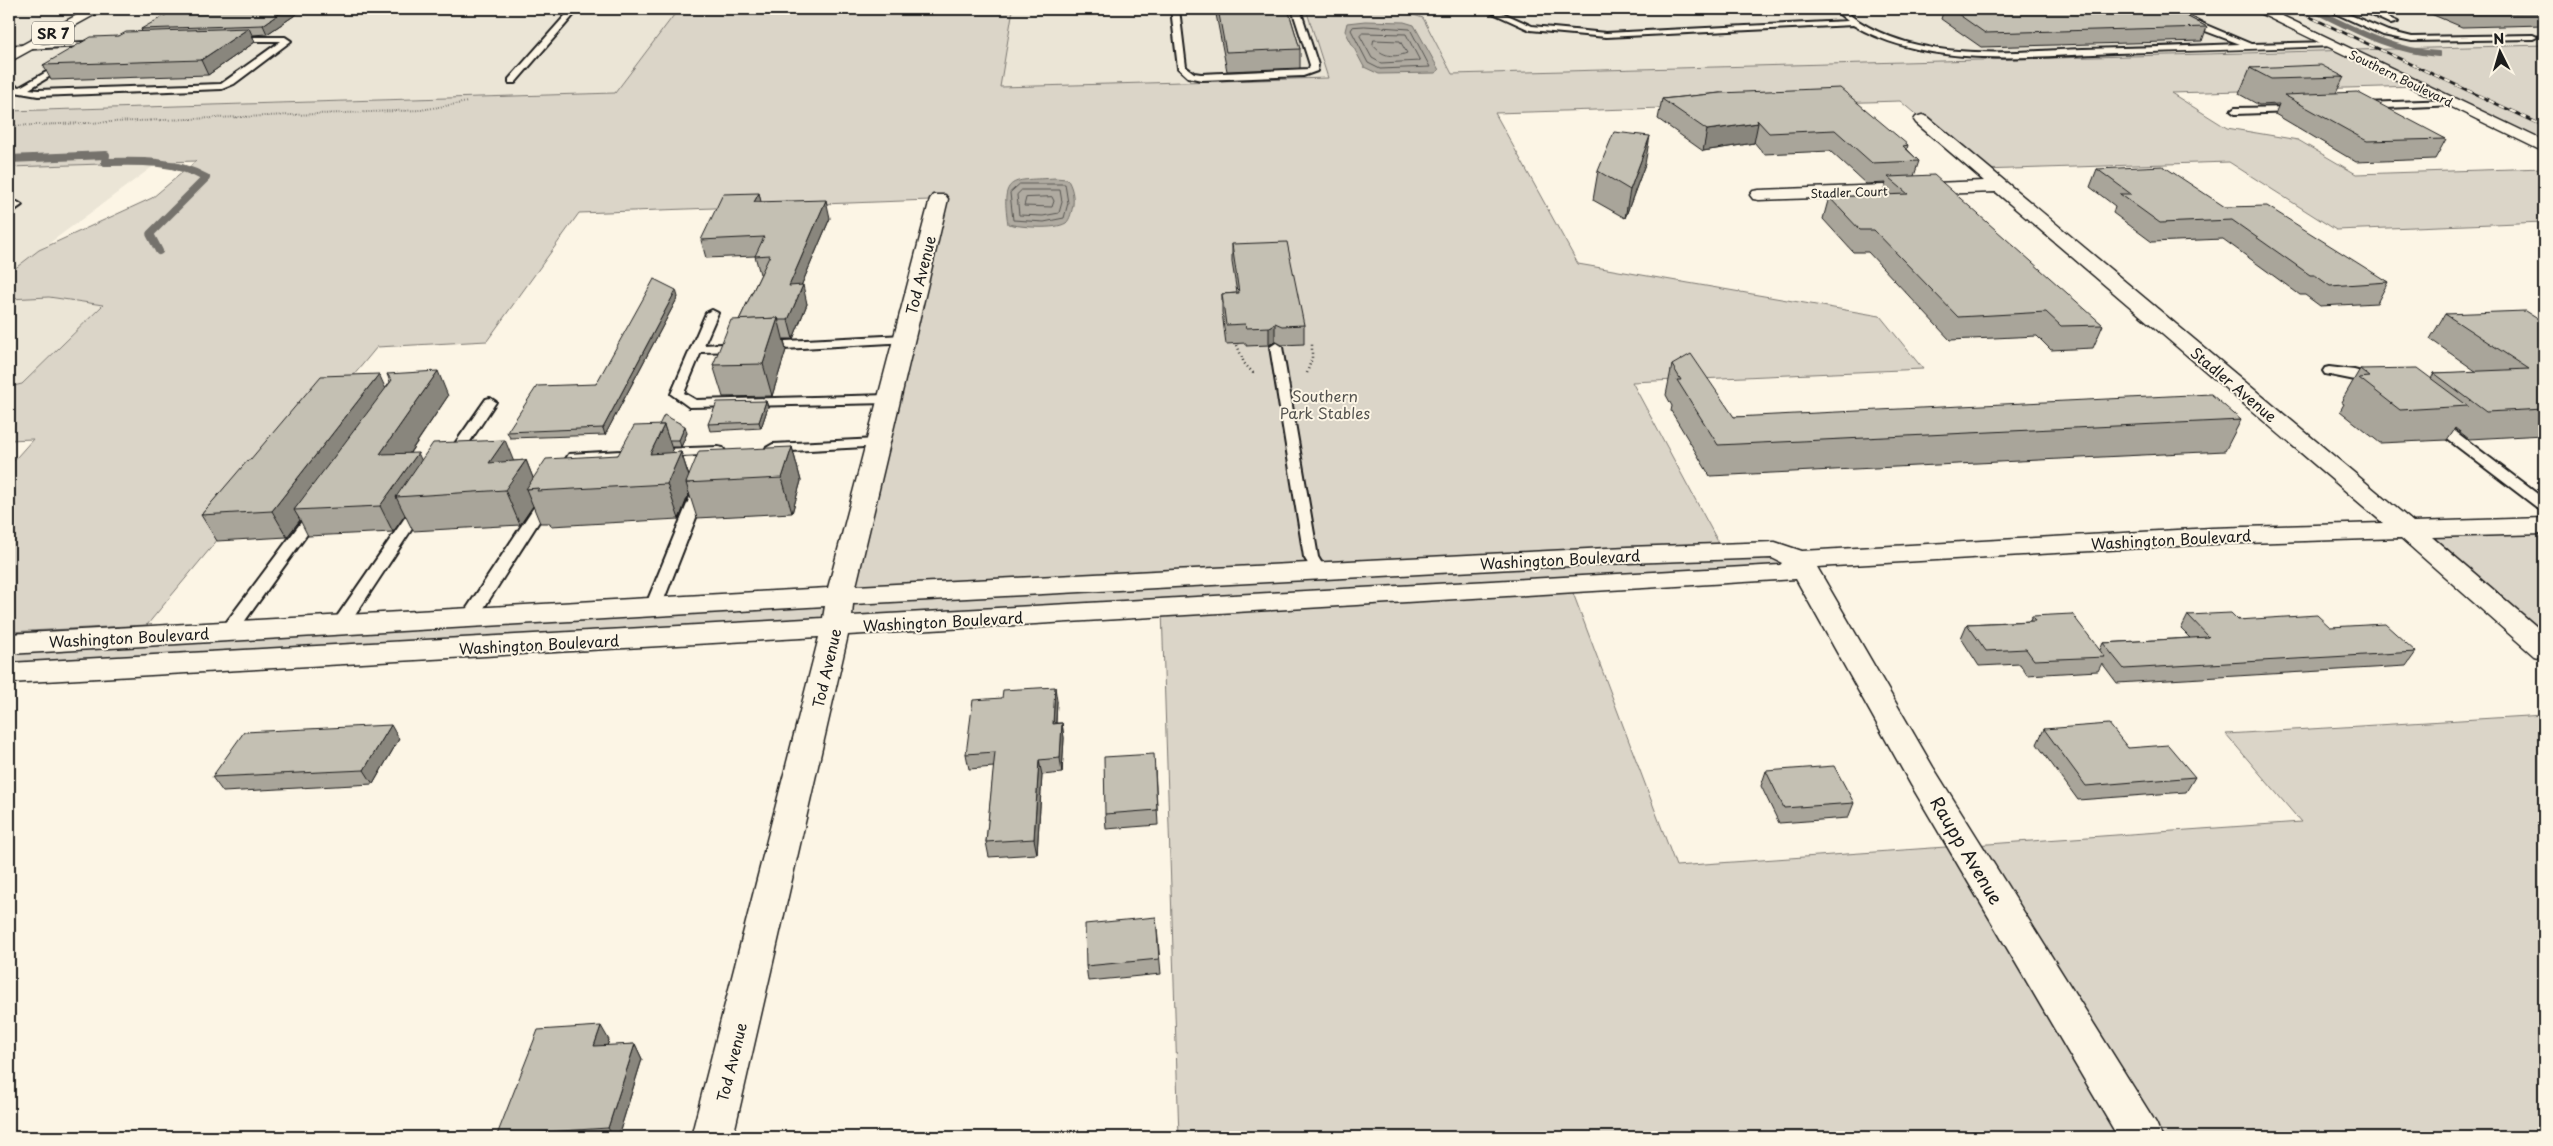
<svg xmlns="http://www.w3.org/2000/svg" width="2553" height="1146" font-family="'Playpen Sans',sans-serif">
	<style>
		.built { fill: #ebe5d6 }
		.green { fill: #dbd5c8; stroke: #7c7872 }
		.water { fill: #b0aba1; stroke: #75726c }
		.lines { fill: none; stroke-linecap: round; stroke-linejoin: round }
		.shore { stroke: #575551; stroke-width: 1 }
		.stream-far1 { stroke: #75726c; stroke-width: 6 }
		.stream { stroke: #75726c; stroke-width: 8 }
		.service-casing { stroke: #1c1c1c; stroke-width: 4 }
		.minor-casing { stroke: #1c1c1c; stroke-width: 3 }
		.tertiary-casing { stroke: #1c1c1c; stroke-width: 3 }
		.primary-casing { stroke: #1c1c1c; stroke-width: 3 }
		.path-far1 { stroke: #1c1c1c; stroke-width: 2; stroke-dasharray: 0.5 2; stroke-linecap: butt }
		.path { stroke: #1c1c1c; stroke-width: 2.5; stroke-dasharray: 1 3; stroke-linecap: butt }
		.service { fill: #fcf5e5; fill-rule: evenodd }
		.minor { fill: #fcf5e5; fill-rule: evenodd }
		.tertiary { fill: #fcf5e5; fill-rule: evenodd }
		.primary { fill: #fcf5e5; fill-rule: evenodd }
		.rail-casing { stroke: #1c1c1c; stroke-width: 3 }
		.rail { stroke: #fcf5e5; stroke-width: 2; stroke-dasharray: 6; stroke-linecap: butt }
		.wall { fill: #a9a59a; stroke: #1c1c1c }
		.shaded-wall { fill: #89867d; stroke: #1c1c1c }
		.building { fill: #c4c0b3; stroke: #1c1c1c }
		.labels { text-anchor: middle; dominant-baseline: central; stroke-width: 4; stroke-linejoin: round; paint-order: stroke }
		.far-street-label { font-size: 12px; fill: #1c1c1c; stroke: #fcf5e5 }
		.shield { fill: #fcf5e5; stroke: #5f5d58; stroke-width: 1 }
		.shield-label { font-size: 14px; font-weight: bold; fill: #1c1c1c }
		.street-label { font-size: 15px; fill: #1c1c1c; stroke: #fcf5e5 }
		.park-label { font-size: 15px; fill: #555450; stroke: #fcf5e5 }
		.near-street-label { font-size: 18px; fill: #1c1c1c; stroke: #fcf5e5 }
	</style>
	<rect width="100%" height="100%" fill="#fcf5e5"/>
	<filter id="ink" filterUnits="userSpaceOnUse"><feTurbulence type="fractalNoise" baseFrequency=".02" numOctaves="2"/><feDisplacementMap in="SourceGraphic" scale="10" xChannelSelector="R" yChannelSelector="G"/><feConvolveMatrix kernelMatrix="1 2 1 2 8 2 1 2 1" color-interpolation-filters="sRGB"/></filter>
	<g filter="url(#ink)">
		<!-- built -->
		<g class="built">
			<polygon points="9,9 625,9 622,12 678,11 615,93 9,111"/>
			<polygon points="1013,9 1306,9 1328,78 999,87"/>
			<polygon points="1395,9 2544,9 2544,45 1452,74 1423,18"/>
			<polygon points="159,162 9,273 9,167"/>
			<polygon points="49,297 103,305 22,384 9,387 9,299"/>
		</g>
		<!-- green -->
		<g class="green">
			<polygon points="625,9 1013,9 1000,87 1328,78 1306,9 1395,9 1423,18 1452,74 2544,45 2544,147 2417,86 2171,93 2227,128 2298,140 2356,174 2544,168 2544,222 2336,230 2229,162 1981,170 1900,101 1495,113 1578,264 1880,316 1923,369 1632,382 1723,551 1775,550 1788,573 1570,585 1676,866 2301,822 2226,734 2544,715 2544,1137 2141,1137 2140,1135 2119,1137 1179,1137 1162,609 9,673 9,644 840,596 930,200 579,213 487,341 377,347 147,625 9,632 9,466 33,439 9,440 9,387 22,384 103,305 49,297 9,299 9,273 39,250 152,198 196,161 9,167 9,111 615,93 677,11 621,13"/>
			<polygon points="2544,526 2544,629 2523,630 2407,530"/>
		</g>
		<!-- water -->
		<g class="water">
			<polygon points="1365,21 1404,22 1414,25 1439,70 1435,73 1379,74 1364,67 1345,31 1347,23"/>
			<path d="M1055,178L1067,179C1072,186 1074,196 1073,205C1072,210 1070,220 1066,223C1055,230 1021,227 1008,224C1000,174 1013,181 1055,178Z"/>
		</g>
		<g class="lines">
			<!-- shore -->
			<g class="shore">
				<polygon points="1365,26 1410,29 1430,67 1380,69 1368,63 1351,30 1353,27"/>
				<polygon points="1363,33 1406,34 1420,61 1381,63 1372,58 1360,36"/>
				<path d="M1374,40L1400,41L1407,53C1394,58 1382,57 1373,45Z"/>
				<polygon points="1020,184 1065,184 1068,203 1064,218 1044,222 1013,220 1010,193"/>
				<polygon points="1022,190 1060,190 1062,202 1059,213 1043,216 1019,215 1017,195"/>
				<polygon points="1052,197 1054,201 1052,207 1024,206 1026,198"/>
			</g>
			<!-- stream-far1 -->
			<path class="stream-far1" d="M2312,9C2353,29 2392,51 2438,54"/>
			<!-- stream -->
			<path class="stream" d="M9,159L106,155L105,162C141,161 174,160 206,178L150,234L159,251"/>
			<!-- service casing -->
			<g class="service-casing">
				<g id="service">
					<polygon points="571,9 579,9 515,83 509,83 509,79"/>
					<polygon points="1171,9 1179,9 1186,67 1194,73 1201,74 1309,69 1310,65 1292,9 1300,9 1318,65 1317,71 1303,76 1201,80 1188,77 1178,68"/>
					<path d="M1484,9H1494L1532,26L1606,33L1848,21L1838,13L1844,9H1853L1847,13C1914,64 2005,52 2083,49C2135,48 2188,46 2240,44L2200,29L2166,9H2175L2206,25L2251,44L2332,42L2336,44L2332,46C2260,49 2188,51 2116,53C2030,56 1932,70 1853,25L1606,37L1530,30Z"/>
					<polygon points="2326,9 2336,9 2388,31 2412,37 2533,35 2537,37 2533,39 2412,41 2383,35"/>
					<polygon points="2359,9 2369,9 2398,22 2391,24"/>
					<polygon points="229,37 285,37 291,41 234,84 222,89 38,96 9,91 9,85 20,87 64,62 68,64 67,66 29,89 38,90 221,84 281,41 229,41"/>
					<polygon points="103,41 104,43 100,45 9,50 9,46"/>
					<polygon points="2453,100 2456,101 2456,105 2363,109 2359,106 2363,103"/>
					<polygon points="2300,107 2301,109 2297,112 2235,114 2231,111 2235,108"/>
					<polygon points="9,202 17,202 22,205 9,214"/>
					<polygon points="712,310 718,313 704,345 740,343 746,347 740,351 701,352 684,393 696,400 889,395 895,399 889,403 689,407 671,394 706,313"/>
					<polygon points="904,335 908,336 908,342 766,350 760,346 766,342"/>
					<polygon points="1276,343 1282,347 1318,557 1327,572 1320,577 1315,575 1304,557 1270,347"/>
					<polygon points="2329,367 2354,370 2379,377 2381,380 2375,384 2325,374 2323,371 2325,368"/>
					<polygon points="490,398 496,402 459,458 457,461 447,461 445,458 486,399"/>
					<polygon points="2434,418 2439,419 2544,499 2544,510 2539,509 2429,425 2428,422"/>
					<polygon points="878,439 885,443 883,446 773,452 766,448 773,444"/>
					<polygon points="718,447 723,448 725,451 723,454 661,457 654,453 661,449"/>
					<polygon points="638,450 645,454 643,457 578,461 568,477 558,477 556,474 569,454"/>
					<polygon points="701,483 708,487 661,607 653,612 648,611 645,607 694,487"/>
					<polygon points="547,494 554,498 475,622 463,622 461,618 463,614 542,495"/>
					<polygon points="420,502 427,506 346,629 334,629 332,625 334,621 415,503"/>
					<polygon points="316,508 323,512 234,636 222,636 220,632 222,628 311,509"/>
				</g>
			</g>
			<!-- minor casing -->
			<g class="minor-casing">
				<path id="minor" d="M1922,115L1928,117L2413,522L2544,518V534L2432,537L2544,633V659L2534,656L2401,538L2212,544L1817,567L1933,767L2156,1123L2162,1137H2118L1911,785L1796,579L848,635L733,1137H691L819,637L9,683V663L823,618L825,606L9,654V634L828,588L930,199L933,195H945L948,199L856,586L1627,547L1775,542L1802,551L2212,528L2383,523L1996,192L1759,200L1753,199L1750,195L1753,191L1759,190L1984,181L1916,123L1914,120L1916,117ZM1772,558L1782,563L1780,565L852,616L853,604L1627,563Z"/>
			</g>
			<!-- tertiary casing -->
			<g class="tertiary-casing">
				<polygon id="tertiary" points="2251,9 2268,9 2544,141 2544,152"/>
			</g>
			<!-- primary casing -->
			<g class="primary-casing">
				<polygon id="primary" points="88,9 105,9 9,62 9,52"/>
			</g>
			<!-- path-far1 -->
			<polyline class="path-far1" points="9,126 421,110 468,102"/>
			<!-- path -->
			<g class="path">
				<polyline points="1237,345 1244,363 1254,374"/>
				<polyline points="1307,373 1312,358 1312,342"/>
			</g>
			<!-- service -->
			<use href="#service" class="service"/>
			<!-- minor -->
			<use href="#minor" class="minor"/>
			<!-- tertiary -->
			<use href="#tertiary" class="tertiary"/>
			<!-- primary -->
			<use href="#primary" class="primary"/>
			<!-- rail casing -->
			<g class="rail-casing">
				<polyline id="rail" points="2293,9 2544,126"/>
			</g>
			<!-- rail -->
			<use href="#rail" class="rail"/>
		</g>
		<!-- wall -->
		<g class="wall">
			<polygon points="304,9 267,34 252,35 255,42 208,75 51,80 43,65 119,36 142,32 141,29"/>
			<polygon points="1215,9 1288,9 1300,49 1300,68 1227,71"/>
			<polygon points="1944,9 2173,9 2207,27 2202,41 1981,47 1941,19"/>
			<polygon points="2419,9 2544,9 2544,25 2462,27"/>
			<polygon points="2250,68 2344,77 2336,93 2446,139 2435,159 2356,162 2275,114 2279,104 2259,105 2239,94"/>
			<polygon points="1720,93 1908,145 1907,149 1919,161 1914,176 2103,325 2093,348 2051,350 2037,336 1950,340 1868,252 1853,252 1823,219 1829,197 1882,195 1886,183 1866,184 1830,151 1764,154 1754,142 1754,143 1703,151 1658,119 1662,99"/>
			<polygon points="1645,164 1625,218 1593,200 1598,171"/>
			<polygon points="2097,169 2225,207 2388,282 2377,303 2320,306 2305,295 2300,295 2223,239 2152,242 2113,213 2115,206 2090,187"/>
			<polygon points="761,202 830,218 801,286 807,304 793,339 784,339 786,350 772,396 723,397 713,365 739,320 761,274 760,274 755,256 706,258 701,240"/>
			<polygon points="1232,244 1304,325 1304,344 1282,345 1275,341 1269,345 1246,346 1246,343 1226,344 1222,312 1222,294 1237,293 1232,262"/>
			<polygon points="678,297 605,435 510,438 507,432 596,384"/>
			<polygon points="2445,314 2544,323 2544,435 2469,439 2455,428 2447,440 2380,443 2340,411 2344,404 2341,402 2360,369 2431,379 2434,373 2477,372 2430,339"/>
			<polygon points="1672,365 1734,417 2241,420 2225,451 1710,476 1671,411 1672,406 1666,395"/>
			<polygon points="387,374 448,396 410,453 421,460 514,461 526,460 533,478 618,455 687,433 681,447 672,447 673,453 681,452 689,476 792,447 801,481 792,513 697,518 689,493 679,519 551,526 550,523 540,523 533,506 520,525 413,531 405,515 393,532 308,536 300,520 287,537 217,541 201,515 250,460 386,388 390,382"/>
			<polygon points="766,401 768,407 761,428 710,431 708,424"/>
			<polygon points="2188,615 2330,627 2416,652 2406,666 2117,683 2102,663 2098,671 2027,675 2020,664 1979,666 1961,638 1967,624 2030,621 2032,616 2100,650 2103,643 2190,638 2181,629"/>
			<polygon points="1002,698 1057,701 1056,723 1062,723 1064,738 1062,773 1042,775 1037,854 989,857 986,842 994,767 969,769 966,754"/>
			<polygon points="2044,729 2128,748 2195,777 2186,792 2078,800 2037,744"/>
			<polygon points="399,739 373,784 223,792 212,777"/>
			<polygon points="1155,768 1158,825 1106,829 1105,814"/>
			<polygon points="1766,771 1854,803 1848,818 1779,823 1761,786"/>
			<polygon points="1156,917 1161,974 1088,981 1086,966"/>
			<polygon points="609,1040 607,1046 635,1044 642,1059 618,1137 499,1137 497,1135"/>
		</g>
		<!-- shaded-wall -->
		<g class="shaded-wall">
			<polygon points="286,9 304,9 267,34 263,25"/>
			<polygon points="249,28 255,42 208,75 201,60"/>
			<polygon points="1758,123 1754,143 1703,151 1707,130"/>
			<polygon points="1650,136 1645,164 1625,218 1630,190"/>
			<polygon points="759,193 763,210 754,202"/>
			<polygon points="826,200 830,218 793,305 789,286"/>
			<polygon points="803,285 807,304 793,339 788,320"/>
			<polygon points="676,290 678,297 605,435 603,428"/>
			<polygon points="778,318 786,350 772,396 763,364"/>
			<polygon points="1275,323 1275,341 1269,345 1269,327"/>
			<polygon points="438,371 448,396 392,479 380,454"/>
			<polygon points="379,374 390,398 294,510 300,520 287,537 272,511"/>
			<polygon points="766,401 768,407 761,428 759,422"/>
			<polygon points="664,425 675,458 650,454"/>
			<polygon points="685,426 687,433 681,447 679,440"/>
			<polygon points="505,440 518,472 526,460 537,488 526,489 533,506 520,525 505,490 489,463"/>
			<polygon points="792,447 801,481 792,513 782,478"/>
			<polygon points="681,452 691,483 686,483 689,493 679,519 667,484"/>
			<polygon points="418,453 430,478 396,497 405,515 393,532 380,506"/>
			<polygon points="1055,687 1057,701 1055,738 1053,724"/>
			<polygon points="1062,723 1064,738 1062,773 1060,758"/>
			<polygon points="391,725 399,739 373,784 364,770"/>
			<polygon points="1039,760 1042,775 1037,854 1034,839"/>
			<polygon points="601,1026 609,1040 602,1061 594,1046"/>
			<polygon points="635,1044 642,1059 618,1137 614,1137 608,1128"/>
		</g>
		<!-- building -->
		<g class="building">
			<polygon points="176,9 286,9 263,25 141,29"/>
			<polygon points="1218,9 1288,9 1300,49 1226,52"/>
			<polygon points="1951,9 2173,9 2207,27 1985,33"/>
			<polygon points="2458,9 2544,9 2544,11 2470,13"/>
			<polygon points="249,28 201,60 43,65 91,37 119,36 126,32"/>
			<polygon points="2321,65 2344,77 2271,79 2250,68"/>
			<polygon points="1840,88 1908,145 1903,146 1919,161 1872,163 1835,130 1769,133 1757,120 1758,123 1707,130 1662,99 1720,93"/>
			<polygon points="2357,92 2446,139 2367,141 2284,95"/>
			<polygon points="1614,132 1650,136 1630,190 1598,171"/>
			<polygon points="2163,166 2225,207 2267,206 2388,282 2330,286 2315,275 2310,275 2232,220 2160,223 2120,194 2131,194 2097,169"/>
			<polygon points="1934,175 2103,325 2061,326 2046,312 1958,317 1874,230 1860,230 1829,197 1908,194 1888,177"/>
			<polygon points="759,193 754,202 826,200 789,286 803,285 788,320 779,320 778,318 739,320 770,255 755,256 764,237 701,240 723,194"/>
			<polygon points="1287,242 1304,325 1282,326 1275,323 1269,327 1246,328 1245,324 1226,325 1222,294 1239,293 1232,244"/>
			<polygon points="654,279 676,290 603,428 507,432 537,386 596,384"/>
			<polygon points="2525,311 2544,323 2544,409 2486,412 2434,373 2529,369 2445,314"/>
			<polygon points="778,318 763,364 713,365 731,320"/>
			<polygon points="1691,354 1734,417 2211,394 2241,420 1718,445 1677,380 1681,380 1672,365"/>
			<polygon points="2417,368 2468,406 2400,410 2359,378 2370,377 2360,369"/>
			<polygon points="438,371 380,454 418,453 380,506 294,510 392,380 387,374"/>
			<polygon points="379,374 272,511 201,515 248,460 250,460 321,376"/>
			<polygon points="766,401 759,422 708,424 717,402"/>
			<polygon points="664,415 685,426 679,440 669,440 664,425 659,425"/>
			<polygon points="664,425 650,454 681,452 667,484 537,491 539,488 526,489 546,459 618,455 634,426"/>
			<polygon points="505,440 489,463 526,460 505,490 396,497 433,443"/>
			<polygon points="792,447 782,478 686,483 699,451"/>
			<polygon points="2231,613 2238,620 2317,615 2330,627 2385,624 2416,652 2124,669 2103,643 2209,637 2188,615"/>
			<polygon points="2072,614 2105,657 2034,660 2026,649 1986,651 1967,624 2035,621 2032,616"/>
			<polygon points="1055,687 1053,724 1062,723 1060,758 1039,760 1034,839 986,842 995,752 966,754 973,700 1002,698 1003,690"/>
			<polygon points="2109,724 2128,748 2168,745 2195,777 2086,786 2044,729"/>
			<polygon points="391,725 364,770 212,777 244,732"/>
			<polygon points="1154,754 1157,810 1105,814 1104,757"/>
			<polygon points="1834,766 1854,803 1784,808 1766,771"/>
			<polygon points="1156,917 1159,959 1086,966 1085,924"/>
			<polygon points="601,1026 594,1046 635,1044 608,1128 497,1135 538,1030"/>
		</g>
	</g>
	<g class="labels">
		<!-- far-street labels -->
		<g class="far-street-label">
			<text transform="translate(2401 78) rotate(26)">Southern Boulevard</text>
			<text transform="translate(1849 192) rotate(-2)">Stadler Court</text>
		</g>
		<!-- shield labels -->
		<rect class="shield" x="32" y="21.5" width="42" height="23" rx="4"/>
		<g class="shield-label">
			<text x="53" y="33">SR 7</text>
		</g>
		<!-- street labels -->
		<g class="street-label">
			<text transform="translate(920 275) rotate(-76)">Tod Avenue</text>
			<text transform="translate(2234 384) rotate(40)">Stadler Avenue</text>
			<text transform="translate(2171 539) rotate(-3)">Washington Boulevard</text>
			<text transform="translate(1560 559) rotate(-3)">Washington Boulevard</text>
			<text transform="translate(943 621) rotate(-3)">Washington Boulevard</text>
			<text transform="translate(129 637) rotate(-3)">Washington Boulevard</text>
			<text transform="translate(539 644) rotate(-3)">Washington Boulevard</text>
			<text transform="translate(826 668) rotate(-77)">Tod Avenue</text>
			<text transform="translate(731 1062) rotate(-76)">Tod Avenue</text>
		</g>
		<!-- park labels -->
		<g class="park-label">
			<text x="1325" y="395">Southern<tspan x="1325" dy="17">Park Stables</tspan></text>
		</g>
		<!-- near-street labels -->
		<g class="near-street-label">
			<text transform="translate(1967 850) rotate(59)">Raupp Avenue</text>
		</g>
	</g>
	<!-- margin -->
	<rect width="2553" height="1146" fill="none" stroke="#fcf5e5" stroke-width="30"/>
	<rect x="15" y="15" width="2523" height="1116" fill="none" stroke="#1c1c1c" stroke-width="2" filter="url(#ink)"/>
	<!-- north arrow -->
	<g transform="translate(2500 52) rotate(355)" stroke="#fcf5e5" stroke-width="4" paint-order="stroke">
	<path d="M0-4L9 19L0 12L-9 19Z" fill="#1c1c1c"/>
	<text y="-8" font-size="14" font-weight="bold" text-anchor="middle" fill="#1c1c1c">N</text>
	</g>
</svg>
